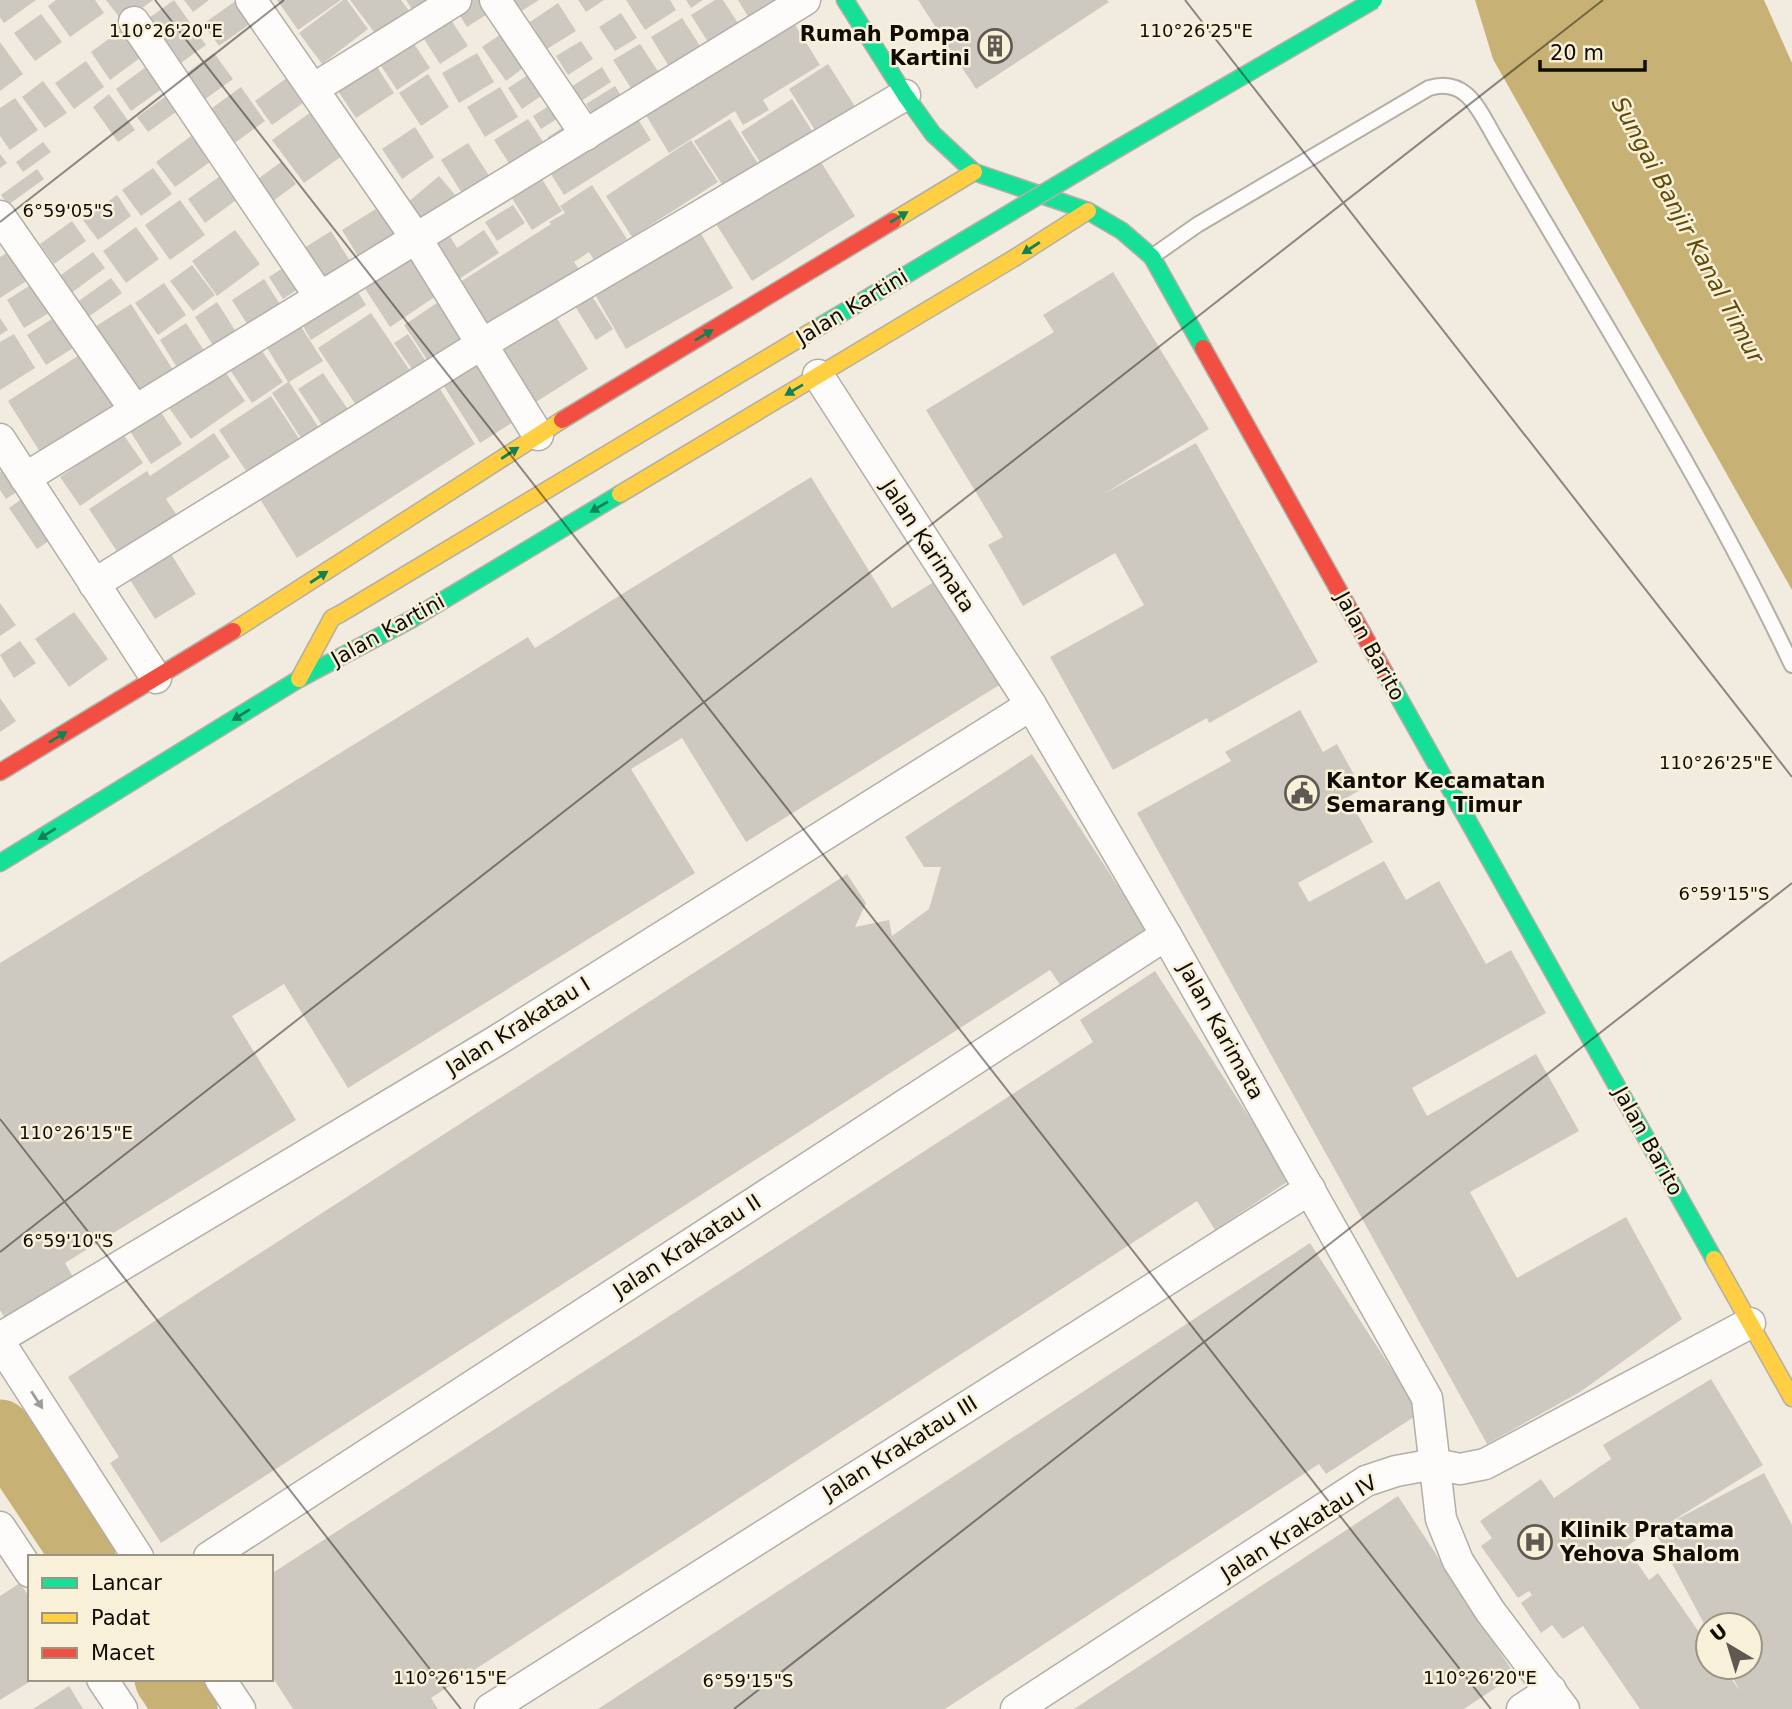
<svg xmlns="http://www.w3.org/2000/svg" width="1792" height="1709" font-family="'DejaVu Sans',sans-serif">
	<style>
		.water { fill: #c8b174 }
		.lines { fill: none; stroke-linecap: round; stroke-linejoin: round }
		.river { stroke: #c8b174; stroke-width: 63 }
		.building { fill: #cec9c0; fill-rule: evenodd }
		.lane-casing { stroke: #b3afa6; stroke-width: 18 }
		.street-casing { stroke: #b3afa6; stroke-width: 33 }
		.fast-casing { stroke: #b3afa6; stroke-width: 19 }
		.slow-casing { stroke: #b3afa6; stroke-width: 19 }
		.jam-casing { stroke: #b3afa6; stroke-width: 19 }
		.lane { stroke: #fdfcfa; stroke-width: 14 }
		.street { stroke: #fdfcfa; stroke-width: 30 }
		.fast { stroke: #16e098; stroke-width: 16 }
		.slow { stroke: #ffcf43; stroke-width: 16 }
		.jam { stroke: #f24e42; stroke-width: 16 }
		.fast-bridge-casing { stroke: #b3afa6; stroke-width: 19; stroke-linecap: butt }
		.slow-bridge-casing { stroke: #b3afa6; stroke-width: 19; stroke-linecap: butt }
		.fast-bridge { stroke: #16e098; stroke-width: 16 }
		.slow-bridge { stroke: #ffcf43; stroke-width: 16 }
		.oneway { fill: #138156 }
		.oneway2 { fill: #9e9c98 }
		.ticks { fill: none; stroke: #0f0c06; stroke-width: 2; stroke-opacity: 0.45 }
		.labels { text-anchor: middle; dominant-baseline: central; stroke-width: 5; stroke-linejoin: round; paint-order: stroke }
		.poi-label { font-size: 21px; font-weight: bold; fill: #0f0c06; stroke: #f9f0d9; text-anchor: start }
		.street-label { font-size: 21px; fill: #0f0c06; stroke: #f9f0d9 }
		.water-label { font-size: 23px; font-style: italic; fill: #5f4a06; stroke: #f9f0d9 }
		.ticks-label { font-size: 18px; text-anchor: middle; fill: #0f0c06; stroke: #f9f0d9; stroke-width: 5; stroke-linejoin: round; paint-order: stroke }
	</style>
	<rect width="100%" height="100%" fill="#f2ece0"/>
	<!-- water -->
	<polygon class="water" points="1475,0 1764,0 1792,63 1792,590 1493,59"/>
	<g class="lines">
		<!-- river -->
		<g class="river">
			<polyline points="0,1431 84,1557"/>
			<polyline points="166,1679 186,1709"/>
		</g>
	</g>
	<!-- building -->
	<g class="building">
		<polygon points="0,0 36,0 4,23 0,17"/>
		<polygon points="56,0 95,0 104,13 70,37 48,6"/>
		<polygon points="106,0 153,0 123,22"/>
		<polygon points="174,0 206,45 175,67 142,23"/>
		<polygon points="184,0 209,0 193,12"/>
		<polygon points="237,0 258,18 219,46 203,24"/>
		<polygon points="277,0 341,0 298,30"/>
		<polygon points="343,0 347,0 368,29 322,64 299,33"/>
		<polygon points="350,0 401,0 413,16 380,40"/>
		<polygon points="406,0 431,0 413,11"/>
		<polygon points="464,0 482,0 489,13 467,27 454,6"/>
		<polygon points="512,0 539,0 520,12"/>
		<polygon points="578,0 604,0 586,12"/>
		<polygon points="626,0 670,0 676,10 645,30"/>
		<polygon points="686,0 703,0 691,8"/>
		<polygon points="715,0 723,0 743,31 713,50 691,15"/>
		<polygon points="738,0 793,0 753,25"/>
		<polygon points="918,0 1107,0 1109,2 976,89"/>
		<polygon points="558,3 576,31 547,49 530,22"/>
		<polygon points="446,12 468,46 440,64 419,31"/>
		<polygon points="621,13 637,38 615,51 599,27"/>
		<polygon points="41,14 62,42 35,61 14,33"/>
		<polygon points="682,18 704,52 673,73 651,37"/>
		<polygon points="792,20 820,65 763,100 769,110 743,125 735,111 669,153 644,112"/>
		<polygon points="125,27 144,55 110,80 91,52"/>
		<polygon points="504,32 527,65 506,81 482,47"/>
		<polygon points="407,33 430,68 397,90 374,55"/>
		<polygon points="581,41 593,59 568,75 556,56"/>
		<polygon points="0,42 23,74 0,91"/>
		<polygon points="640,44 663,79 636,96 613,60"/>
		<polygon points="214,53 233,79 200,103 181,77"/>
		<polygon points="477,53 494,82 459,103 442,73"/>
		<polygon points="370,56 394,93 356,118 332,82"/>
		<polygon points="86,61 104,87 74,109 55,83"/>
		<polygon points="154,61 170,83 131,111 116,89"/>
		<polygon points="828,64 861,116 822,141 789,89"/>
		<polygon points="602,67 611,82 581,101 571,87"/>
		<polygon points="295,72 313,96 272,125 255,101"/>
		<polygon points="531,73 544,94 522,109 508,88"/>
		<polygon points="428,74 449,107 421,126 399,93"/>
		<polygon points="43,81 67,113 45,128 22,97"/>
		<polygon points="615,86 625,102 596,120 586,104"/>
		<polygon points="241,87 265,121 232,145 208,111"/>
		<polygon points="500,87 518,117 485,137 467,107"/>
		<polygon points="173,91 183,107 148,132 137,117"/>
		<polygon points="109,94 135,130 118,142 93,107"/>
		<polygon points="15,98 38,130 10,150 0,136 0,108"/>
		<polygon points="792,99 816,137 765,170 741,132"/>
		<polygon points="555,102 563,115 541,129 533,116"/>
		<polygon points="311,112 342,156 304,183 272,140"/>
		<polygon points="634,113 651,140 564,195 547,168"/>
		<polygon points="528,119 548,149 514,171 494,140"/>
		<polygon points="730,119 762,170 727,192 694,141"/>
		<polygon points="568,124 555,147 548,137"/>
		<polygon points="415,127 434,157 402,179 382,149"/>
		<polygon points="202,128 221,154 175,187 156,162"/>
		<polygon points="691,140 718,182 632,237 606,196"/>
		<polygon points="43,142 51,152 23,172 16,162"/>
		<polygon points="468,143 490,177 463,195 441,160"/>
		<polygon points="814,151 855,216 752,281 711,216"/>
		<polygon points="0,154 7,163 0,168"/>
		<polygon points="281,162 296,184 264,208 248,186"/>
		<polygon points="153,168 172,194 141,216 122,190"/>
		<polygon points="37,169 44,179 8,205 1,195"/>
		<polygon points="223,174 239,198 205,223 188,199"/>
		<polygon points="439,176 457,197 424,224 407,203"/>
		<polygon points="540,176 562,211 532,230 510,195"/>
		<polygon points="592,185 627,239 594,260 589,252 574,262 579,269 486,329 457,284 551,224 549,222 565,213 560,206"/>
		<polygon points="117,195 131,216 98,240 83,220"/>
		<polygon points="180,200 205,235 170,260 145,225"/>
		<polygon points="513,205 525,223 497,241 485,222"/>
		<polygon points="379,207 398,238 361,261 342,230"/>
		<polygon points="72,221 86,241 54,264 40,244"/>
		<polygon points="696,225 733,288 626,349 590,286"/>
		<polygon points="136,227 159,259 126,283 103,251"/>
		<polygon points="235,230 260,264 217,296 192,261"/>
		<polygon points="484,230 499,253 456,281 431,242 447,231 457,248"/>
		<polygon points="331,231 352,264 322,283 301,250"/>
		<polygon points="18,246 36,275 0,298 0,257"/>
		<polygon points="413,249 442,292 390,327 362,284"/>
		<polygon points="93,252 105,268 66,297 54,280"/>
		<polygon points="292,262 306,284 283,299 269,277"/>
		<polygon points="192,265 215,295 193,311 170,281"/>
		<polygon points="1113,272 1209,429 1102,495 1196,443 1318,662 1209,723 1207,718 1113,770 1050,657 1144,605 1115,553 1023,606 988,545 1003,537 926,410 1054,332 1043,315"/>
		<polygon points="111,278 122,293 84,320 73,305"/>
		<polygon points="40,279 59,307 24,328 7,300"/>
		<polygon points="264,279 281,306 249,327 232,300"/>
		<polygon points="164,283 186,315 158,335 135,303"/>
		<polygon points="353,284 366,305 311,340 299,319"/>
		<polygon points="590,293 613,329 596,340 573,303"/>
		<polygon points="443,299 471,341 432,367 404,325"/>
		<polygon points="217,302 238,335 216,350 195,317"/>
		<polygon points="131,304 175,373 133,399 90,330"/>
		<polygon points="550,307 588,369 525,409 486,347"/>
		<polygon points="64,311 83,342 46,365 27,335"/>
		<polygon points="371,313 413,375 360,411 318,348"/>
		<polygon points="0,318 8,330 0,335"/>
		<polygon points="186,323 205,352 178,369 160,340"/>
		<polygon points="300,325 323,361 289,382 323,434 306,446 272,393 288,382 266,346"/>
		<polygon points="14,334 35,368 0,390 0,342"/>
		<polygon points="408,334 427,363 414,372 394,343"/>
		<polygon points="256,342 283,382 252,403 225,362"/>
		<polygon points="84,352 117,404 40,452 8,401"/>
		<polygon points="481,354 521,417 480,443 440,380"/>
		<polygon points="222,367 245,401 191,439 167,405"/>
		<polygon points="323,373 349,411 324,428 298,389"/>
		<polygon points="433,378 475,444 297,558 255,491"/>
		<polygon points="271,396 302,443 250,477 219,430"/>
		<polygon points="158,408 182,444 151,464 128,428"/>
		<polygon points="214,433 230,457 166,499 180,520 122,559 89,509 147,471 150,476"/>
		<polygon points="123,434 143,463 80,506 60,477"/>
		<polygon points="6,468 21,489 6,499 0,490 0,472"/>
		<polygon points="811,477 892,608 937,580 1001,684 746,842 682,738 631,769 695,873 348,1088 284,984 232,1016 296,1120 65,1263 73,1277 5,1318 0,1310 0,963 528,637 535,648"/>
		<polygon points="26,496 55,537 37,549 9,508"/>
		<polygon points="166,546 196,594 155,619 125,572"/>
		<polygon points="0,603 16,625 0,636"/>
		<polygon points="74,612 108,659 69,687 35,639"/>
		<polygon points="20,641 36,663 14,678 0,655"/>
		<polygon points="0,698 16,721 0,732"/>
		<polygon points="1300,710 1323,752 1337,744 1362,789 1348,797 1373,842 1298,883 1309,902 1384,861 1406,900 1439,881 1486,964 1511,950 1546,1013 1412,1088 1427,1116 1536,1054 1579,1131 1470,1192 1517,1278 1626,1217 1682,1319 1580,1392 1487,1444 1137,813 1231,761 1225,752"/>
		<polygon points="1032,754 1149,934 1063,989 1050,970 161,1543 110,1463 119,1457 68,1377 847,874 866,903 855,927 889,920 892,936 929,909 941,867 924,867 905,837"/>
		<polygon points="1155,971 1290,1180 1215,1230 1197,1201 431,1698 438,1709 293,1709 271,1675 271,1574 1093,1042 1080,1020"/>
		<polygon points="1310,1243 1420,1413 1326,1474 1319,1464 945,1709 598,1709"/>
		<path d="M1711,1379L1763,1465L1664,1526L1764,1473L1792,1525V1709H1640L1583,1626L1563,1639L1552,1625L1541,1633L1521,1603L1532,1595L1529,1591L1518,1598L1481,1546L1492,1538L1480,1521L1541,1479L1554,1498L1611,1459L1603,1445ZM1653,1528L1708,1631V1625H1750V1667H1727L1740,1691L1723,1667H1708V1645L1658,1573L1649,1580L1626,1547Z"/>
		<polygon points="1398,1496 1515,1675 1464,1709 1074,1709"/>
		<polygon points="20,1583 30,1598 30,1679 34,1679 0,1700 0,1596"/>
		<polygon points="69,1686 83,1709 33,1709"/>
	</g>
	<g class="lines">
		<!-- lane casing -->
		<g class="lane-casing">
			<path id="lane" d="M1153,256L1197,225L1429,88C1468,76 1480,113 1497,141C1597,313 1707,485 1792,665"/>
		</g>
		<!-- street casing -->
		<g class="street-casing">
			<g id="street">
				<polyline points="251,0 416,238 538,435"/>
				<polyline points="495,0 586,135"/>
				<polyline points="134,22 320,297"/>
				<polyline points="313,89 456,0"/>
				<polyline points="0,216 135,410"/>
				<polyline points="818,375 1031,705 1166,935 1427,1398 1441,1519 1458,1561 1490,1611 1564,1709"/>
				<polyline points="0,439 156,678"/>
				<polyline points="25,478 805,0"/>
				<polyline points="94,584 482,344 905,95"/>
				<polyline points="0,1338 496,1041 1031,705"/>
				<polyline points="0,1343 138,1557"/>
				<polyline points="0,1527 30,1572"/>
				<polyline points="209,1557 1166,935"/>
				<polyline points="102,1679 122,1709"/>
				<polyline points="220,1679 240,1709"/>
				<polyline points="490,1709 1310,1189"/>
				<polyline points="1016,1709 1366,1481 1396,1471 1435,1464 1460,1469 1485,1464 1750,1323"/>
				<polyline points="1522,1709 1551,1690"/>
			</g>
		</g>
		<!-- fast casing -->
		<g class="fast-casing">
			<g id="fast">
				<polyline points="845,0 905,95 933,134 974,172 1088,211 1122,231 1152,257 1203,348"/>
				<polyline points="1385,673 1714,1259"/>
				<polyline points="0,863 299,679 412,619 620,494"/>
			</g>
		</g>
		<!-- slow casing -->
		<g class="slow-casing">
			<g id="slow">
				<polyline points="893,221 974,172"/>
				<polyline points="620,494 1016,257 1088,211"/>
				<polyline points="233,631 562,420"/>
				<polyline points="299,679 332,618 340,614"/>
				<polyline points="1714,1259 1792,1398"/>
			</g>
		</g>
		<!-- jam casing -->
		<g class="jam-casing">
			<g id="jam">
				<polyline points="1203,348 1385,673"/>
				<polyline points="562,420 893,221"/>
				<polyline points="0,772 233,631"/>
			</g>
		</g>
		<!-- lane -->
		<use href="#lane" class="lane"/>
		<!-- street -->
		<use href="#street" class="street"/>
		<!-- fast -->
		<use href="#fast" class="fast"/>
		<!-- slow -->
		<use href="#slow" class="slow"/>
		<!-- jam -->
		<use href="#jam" class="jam"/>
		<!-- fast-bridge casing -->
		<g class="fast-bridge-casing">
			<polyline id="fast-bridge" points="812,331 1117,149 1374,0"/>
		</g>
		<!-- slow-bridge casing -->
		<g class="slow-bridge-casing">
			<polyline id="slow-bridge" points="340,614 812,331"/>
		</g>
		<!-- fast-bridge -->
		<use href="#fast-bridge" class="fast-bridge"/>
		<!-- slow-bridge -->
		<use href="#slow-bridge" class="slow-bridge"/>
	</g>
	<!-- one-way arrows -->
	<defs><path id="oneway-solid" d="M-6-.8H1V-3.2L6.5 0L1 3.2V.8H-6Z" transform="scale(1.75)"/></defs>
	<g class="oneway">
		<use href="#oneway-solid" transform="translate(899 217) rotate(-31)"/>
		<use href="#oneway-solid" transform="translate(1031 248) rotate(147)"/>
		<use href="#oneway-solid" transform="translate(704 335) rotate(-31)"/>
		<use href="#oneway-solid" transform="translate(794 390) rotate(149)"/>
		<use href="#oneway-solid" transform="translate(510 453) rotate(-33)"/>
		<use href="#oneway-solid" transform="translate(599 507) rotate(149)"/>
		<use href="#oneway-solid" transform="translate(319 577) rotate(-33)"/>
		<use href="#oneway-solid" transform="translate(241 715) rotate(148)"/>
		<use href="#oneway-solid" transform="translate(58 737) rotate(-31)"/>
		<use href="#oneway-solid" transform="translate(47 834) rotate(148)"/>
	</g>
	<use class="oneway2" href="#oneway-solid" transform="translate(37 1400) rotate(57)"/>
	<!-- ticks -->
	<path class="ticks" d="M155,0L1491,1709M1185,0L1792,777M0,222L284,0M0,1119L461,1709M0,1252L1603,0M734,1709L1792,883"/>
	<!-- icons -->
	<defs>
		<g id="building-ring" transform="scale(1.75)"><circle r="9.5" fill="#f9f0d9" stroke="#5e5a52" stroke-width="1.5"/><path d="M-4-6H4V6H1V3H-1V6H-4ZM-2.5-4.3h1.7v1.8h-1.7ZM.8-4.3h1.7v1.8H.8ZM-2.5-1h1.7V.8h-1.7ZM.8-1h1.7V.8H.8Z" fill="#5e5a52"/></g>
		<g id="civic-ring" transform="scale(1.75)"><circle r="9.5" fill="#f9f0d9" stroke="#5e5a52" stroke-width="1.5"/><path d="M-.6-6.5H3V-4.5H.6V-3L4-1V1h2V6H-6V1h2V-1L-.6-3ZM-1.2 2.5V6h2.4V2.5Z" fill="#5e5a52"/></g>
		<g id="hospital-ring" transform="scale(1.75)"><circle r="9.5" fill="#f9f0d9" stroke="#5e5a52" stroke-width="1.5"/><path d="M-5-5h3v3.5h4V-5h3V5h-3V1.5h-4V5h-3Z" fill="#5e5a52"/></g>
	</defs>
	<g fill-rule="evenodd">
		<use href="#building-ring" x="995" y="46"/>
		<use href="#civic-ring" x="1302" y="793"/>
		<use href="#hospital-ring" x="1535" y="1542"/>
	</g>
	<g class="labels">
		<!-- poi labels -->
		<g class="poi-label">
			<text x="970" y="34" text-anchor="end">Rumah Pompa<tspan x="970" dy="24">Kartini</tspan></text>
			<text x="1326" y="781">Kantor Kecamatan<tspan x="1326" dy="24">Semarang Timur</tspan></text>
			<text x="1560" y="1530">Klinik Pratama<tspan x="1560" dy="24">Yehova Shalom</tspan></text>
		</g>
		<!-- street labels -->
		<g class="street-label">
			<text transform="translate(852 307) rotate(-31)">Jalan Kartini</text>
			<text transform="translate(928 546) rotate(57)">Jalan Karimata</text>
			<text transform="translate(388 630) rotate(-29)">Jalan Kartini</text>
			<text transform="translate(1370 646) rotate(61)">Jalan Barito</text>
			<text transform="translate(518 1026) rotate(-32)">Jalan Krakatau I</text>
			<text transform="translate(1221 1031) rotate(61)">Jalan Karimata</text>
			<text transform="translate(1648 1141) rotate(61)">Jalan Barito</text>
			<text transform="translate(687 1246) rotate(-33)">Jalan Krakatau II</text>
			<text transform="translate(900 1448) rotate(-32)">Jalan Krakatau III</text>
			<text transform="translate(1299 1528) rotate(-32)">Jalan Krakatau IV</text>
		</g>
		<!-- water labels -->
		<g class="water-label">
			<text transform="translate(1688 230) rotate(62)">Sungai Banjir Kanal Timur</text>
		</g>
	</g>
	<g class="ticks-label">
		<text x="166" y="37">110°26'20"E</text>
		<text x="1196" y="37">110°26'25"E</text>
		<text x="68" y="217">6°59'05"S</text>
		<text x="1716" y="769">110°26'25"E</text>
		<text x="1724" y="900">6°59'15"S</text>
		<text x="76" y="1139">110°26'15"E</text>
		<text x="68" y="1247">6°59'10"S</text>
		<text x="450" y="1684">110°26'15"E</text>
		<text x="1480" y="1684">110°26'20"E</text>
		<text x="748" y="1687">6°59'15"S</text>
	</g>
	<!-- legend -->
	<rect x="28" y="1555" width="245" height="126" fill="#f9f0d9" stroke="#9b9585" stroke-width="2"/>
	<rect x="42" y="1578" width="35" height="10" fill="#16e098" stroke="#9b9585" stroke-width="2"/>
	<text x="91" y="1590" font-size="21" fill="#0f0c06">Lancar</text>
	<rect x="42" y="1613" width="35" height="10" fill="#ffcf43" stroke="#9b9585" stroke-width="2"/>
	<text x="91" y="1625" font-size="21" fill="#0f0c06">Padat</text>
	<rect x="42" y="1648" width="35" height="10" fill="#f24e42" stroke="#9b9585" stroke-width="2"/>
	<text x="91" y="1660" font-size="21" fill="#0f0c06">Macet</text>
	<!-- north arrow -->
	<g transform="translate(1729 1646) rotate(322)"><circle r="33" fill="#f9f0d9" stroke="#9b9585" stroke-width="2"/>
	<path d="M0-5L12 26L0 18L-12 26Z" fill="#5e5a52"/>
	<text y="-10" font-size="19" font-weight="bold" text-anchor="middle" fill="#0f0c06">U</text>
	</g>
	<!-- scale -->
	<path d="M1540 60v10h105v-10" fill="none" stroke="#0f0c06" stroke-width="3.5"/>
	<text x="1550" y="60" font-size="21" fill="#0f0c06" stroke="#f9f0d9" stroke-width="5" paint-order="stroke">20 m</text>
</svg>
